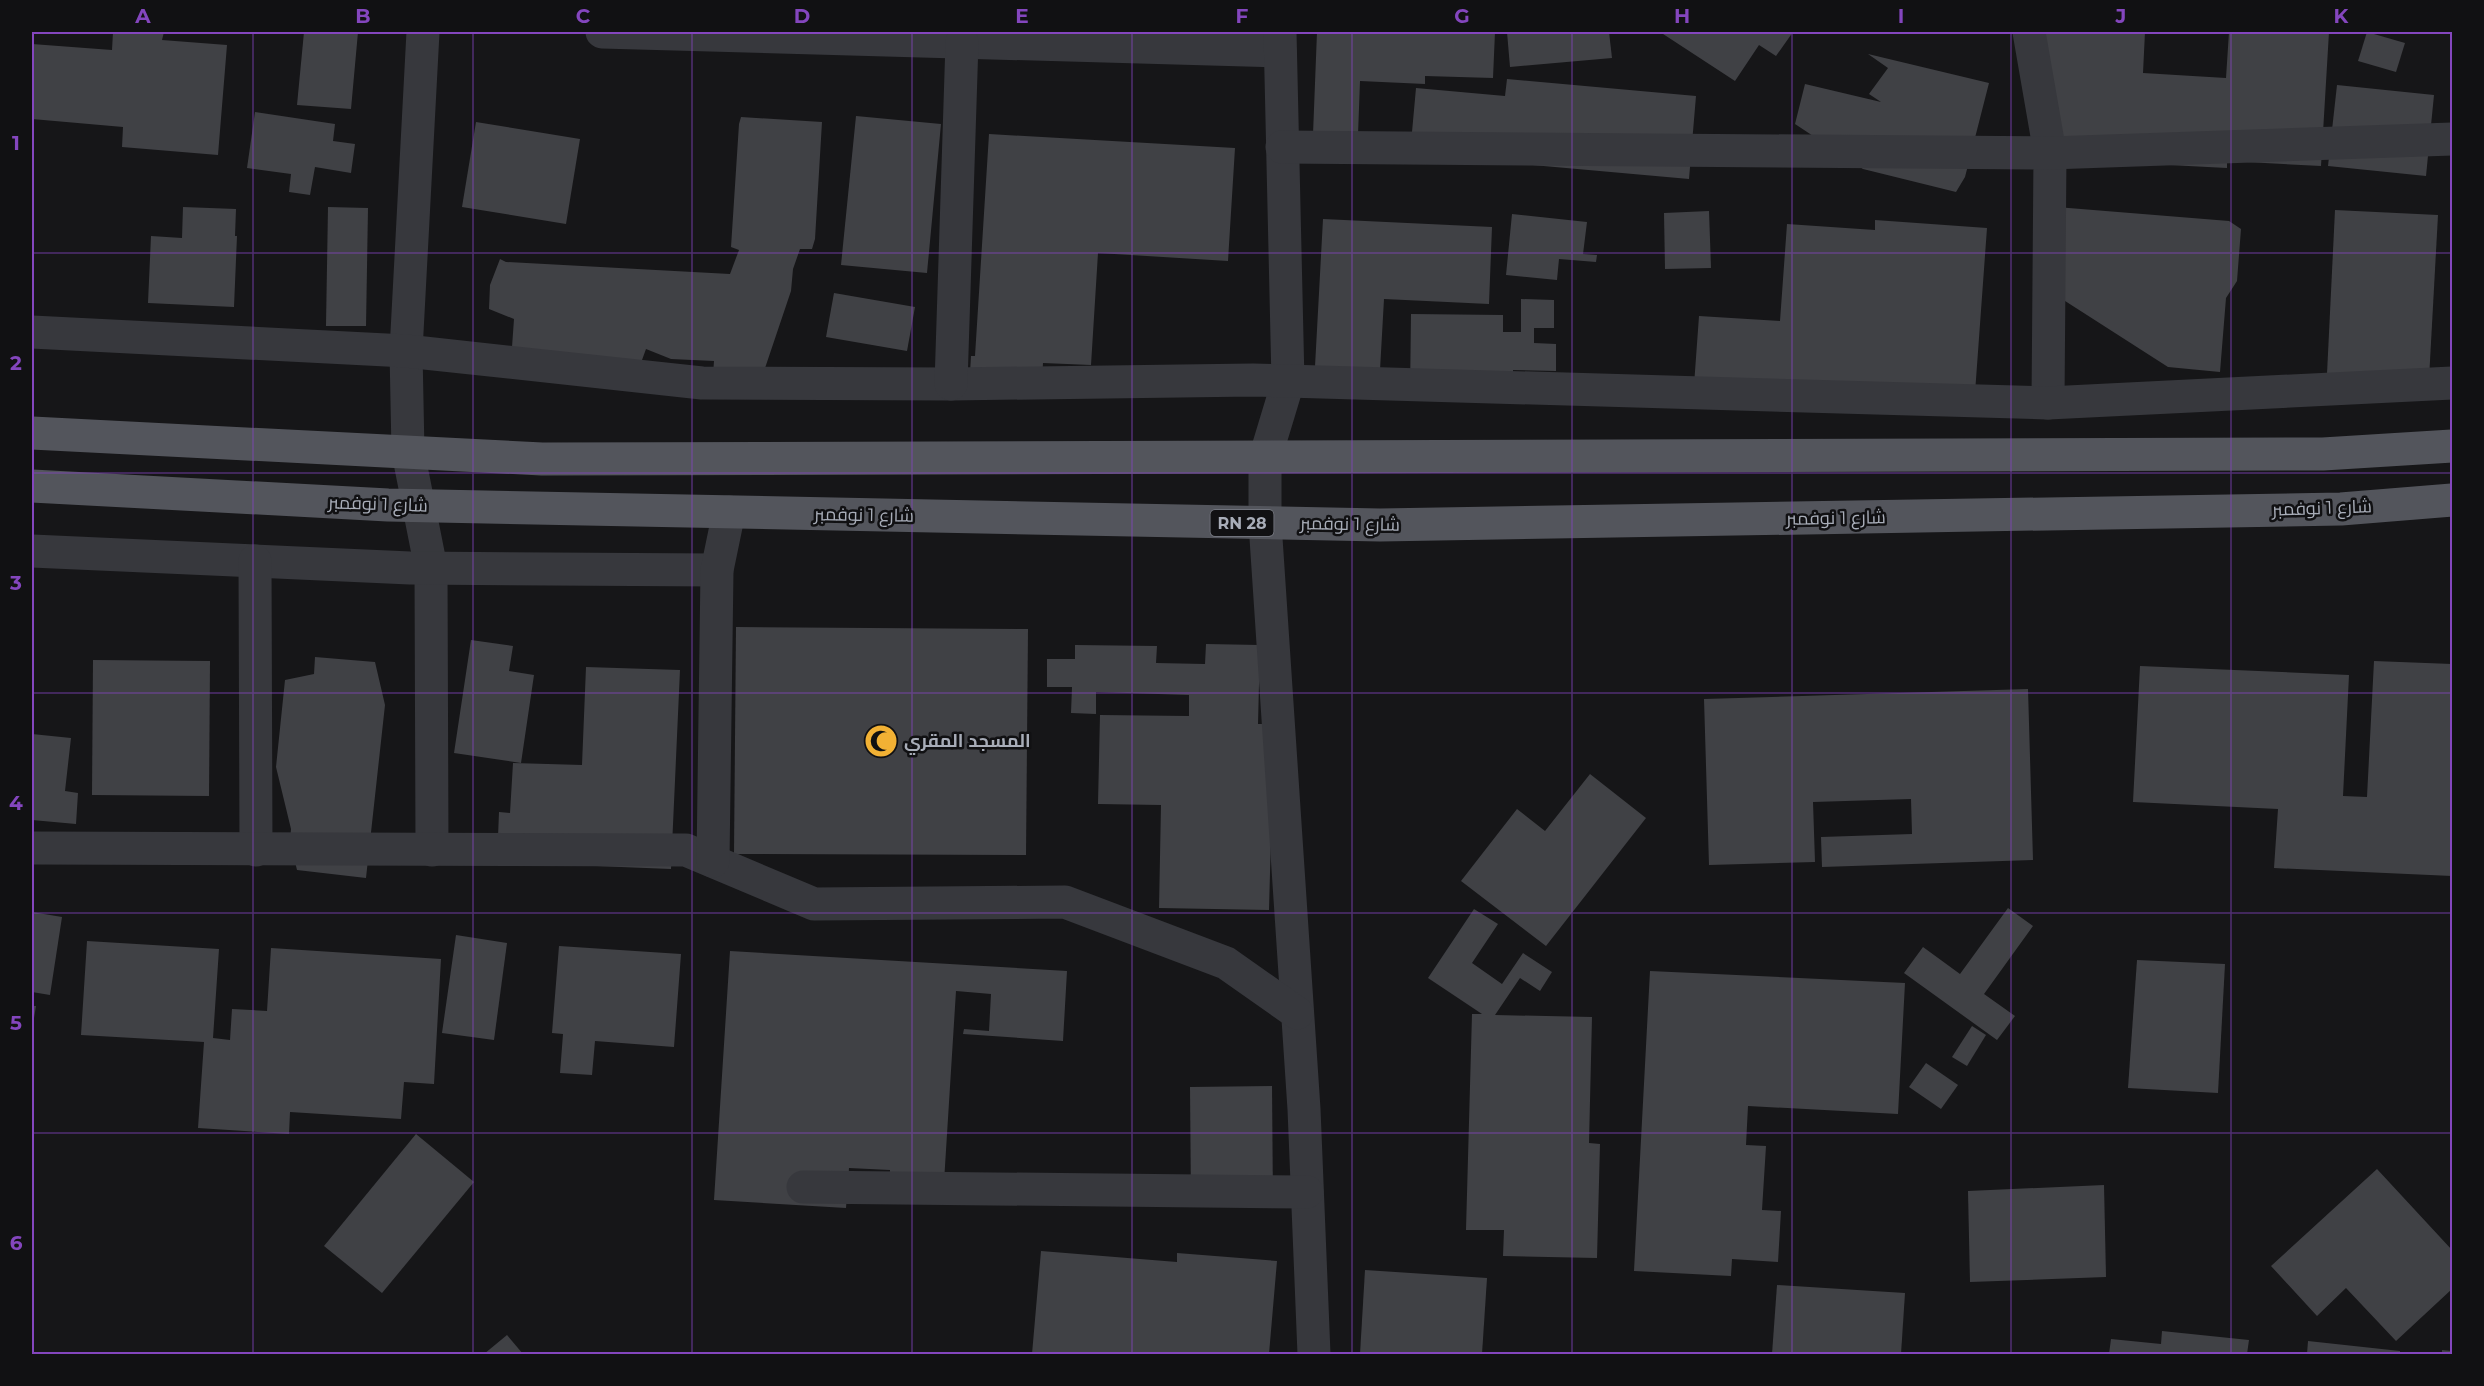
<svg xmlns="http://www.w3.org/2000/svg" width="2484" height="1386" font-family="Montserrat,Cairo,sans-serif">
	<style>
		.building { fill: #404145 }
		.lines { fill: none; stroke-linecap: round; stroke-linejoin: round }
		.minor { stroke: #37383d; stroke-width: 33 }
		.primary { stroke: #53555c; stroke-width: 33 }
		.grid { fill: none; stroke: #8446be; stroke-width: 1.5; stroke-opacity: 0.55 }
		.labels { text-anchor: middle; dominant-baseline: central; stroke-width: 5; stroke-linejoin: round; paint-order: stroke }
		.shield { fill: #111113; stroke: #7b7e86; stroke-width: 1.5 }
		.shield-label { font-size: 16px; font-weight: bold; fill: #a8adb8 }
		.street-label { font-size: 18px; fill: #a8adb8; stroke: #111113 }
		.poi-label { font-size: 18px; font-weight: bold; fill: #a8adb8; stroke: #111113; text-anchor: start }
		.neatline { fill: none; stroke: #8446be; stroke-width: 2 }
		.grid-label { font-size: 20px; text-anchor: middle; font-weight: bold; fill: #8446be }
	</style>
	<rect width="100%" height="100%" fill="#161618"/>
	<!-- building -->
	<g class="building">
		<polygon points="113,32 164,32 162,40 227,45 218,155 122,147 123,127 32,119 32,44 112,50"/>
		<polygon points="304,32 358,32 351,109 297,105"/>
		<polygon points="1317,32 1495,32 1493,78 1425,76 1425,84 1360,81 1357,162 1312,160"/>
		<polygon points="1507,32 1609,32 1612,58 1510,67"/>
		<polygon points="1660,32 1793,32 1776,56 1759,45 1735,81"/>
		<polygon points="2041,32 2145,32 2143,73 2226,78 2229,32 2329,32 2321,166 2227,161 2227,168 2033,158"/>
		<polygon points="2367,32 2405,43 2396,72 2358,61"/>
		<polygon points="1868,54 1989,83 1965,177 1956,192 1863,169 1795,124 1805,84 1881,102 1869,94 1888,68"/>
		<polygon points="1507,79 1696,96 1689,179 1410,154 1416,88 1505,96"/>
		<polygon points="2337,85 2434,95 2426,176 2328,166"/>
		<polygon points="255,112 335,124 333,141 355,144 351,173 315,167 310,195 289,192 291,174 247,168"/>
		<polygon points="856,116 941,124 927,273 841,265"/>
		<polygon points="741,117 822,122 815,239 812,249 800,249 793,269 791,291 759,386 713,375 714,361 671,359 646,349 634,382 510,375 514,319 489,309 490,285 500,259 506,262 730,274 739,250 731,247 739,124"/>
		<polygon points="476,122 580,139 566,224 462,207"/>
		<polygon points="989,134 1235,148 1228,261 1098,253 1091,365 1043,363 1041,395 969,390 971,356 975,356"/>
		<polygon points="2044,206 2229,221 2241,229 2237,281 2226,298 2220,372 2168,367 2037,283"/>
		<polygon points="183,207 236,209 235,236 237,236 234,307 148,303 151,236 182,238"/>
		<polygon points="328,207 368,208 366,326 326,326"/>
		<polygon points="2335,210 2438,215 2429,379 2327,374"/>
		<polygon points="1709,211 1711,268 1665,269 1664,213"/>
		<polygon points="1512,214 1587,222 1583,254 1597,255 1596,262 1559,259 1557,280 1506,275"/>
		<polygon points="1323,219 1492,227 1489,304 1384,299 1379,388 1314,385"/>
		<polygon points="1875,220 1987,228 1975,393 1693,399 1699,316 1780,321 1787,224 1875,230"/>
		<polygon points="834,293 915,307 907,351 826,337"/>
		<polygon points="1521,299 1554,300 1554,328 1534,328 1534,343 1556,344 1556,371 1513,370 1513,396 1410,395 1411,314 1503,315 1503,332 1521,332"/>
		<polygon points="736,627 1028,629 1026,855 734,854"/>
		<polygon points="471,640 513,646 509,671 534,675 521,763 454,753"/>
		<polygon points="1206,644 1260,645 1258,724 1274,724 1269,910 1159,908 1161,805 1098,804 1100,715 1189,716 1189,695 1096,692 1096,714 1071,713 1072,687 1047,687 1047,659 1075,659 1075,645 1157,646 1156,663 1205,664"/>
		<polygon points="315,657 375,662 385,705 366,878 297,870 290,841 291,829 276,767 285,680 314,674"/>
		<polygon points="93,660 210,661 209,796 92,795"/>
		<polygon points="2374,661 2452,664 2452,876 2274,868 2278,809 2133,802 2140,666 2349,675 2343,796 2367,797"/>
		<polygon points="586,667 680,670 671,869 497,862 499,812 510,813 513,763 582,765"/>
		<polygon points="2028,689 2033,860 1822,867 1821,837 1912,834 1911,799 1813,802 1815,862 1709,865 1704,699"/>
		<polygon points="32,734 71,738 65,791 78,793 76,824 32,820"/>
		<polygon points="1590,774 1646,818 1546,946 1461,881 1517,809 1545,831"/>
		<polygon points="2008,908 2033,926 1984,994 2015,1016 1997,1040 1904,973 1923,947 1960,974"/>
		<polygon points="1474,909 1498,924 1472,963 1502,984 1523,953 1552,972 1540,991 1520,978 1495,1015 1592,1017 1589,1143 1600,1144 1597,1258 1503,1256 1504,1230 1466,1230 1472,1014 1482,1014 1428,978"/>
		<polygon points="32,912 62,917 50,995 32,992"/>
		<polygon points="456,935 507,943 494,1040 442,1033"/>
		<polygon points="87,941 219,949 213,1038 230,1040 232,1009 267,1011 271,948 441,959 434,1084 404,1082 401,1119 290,1112 289,1134 198,1128 204,1042 81,1035"/>
		<polygon points="559,946 681,954 674,1047 595,1041 592,1075 560,1073 563,1034 552,1033"/>
		<polygon points="730,951 1067,971 1063,1041 963,1034 964,1029 989,1031 991,994 956,991 943,1198 889,1194 890,1170 849,1168 846,1208 714,1200"/>
		<polygon points="2137,960 2225,964 2218,1093 2128,1088"/>
		<polygon points="1650,971 1905,983 1898,1114 1748,1106 1746,1145 1766,1146 1762,1210 1781,1211 1778,1262 1732,1259 1731,1276 1634,1271"/>
		<polygon points="32,1006 36,1006 33,1024 32,1024"/>
		<polygon points="1972,1026 1986,1035 1967,1066 1952,1057"/>
		<polygon points="1926,1063 1958,1085 1941,1109 1909,1087"/>
		<polygon points="1272,1086 1273,1205 1191,1205 1190,1087"/>
		<polygon points="416,1134 474,1182 382,1293 324,1246"/>
		<polygon points="2377,1169 2452,1250 2452,1289 2396,1341 2346,1288 2317,1316 2271,1266"/>
		<polygon points="2104,1185 2106,1277 1970,1282 1968,1191"/>
		<polygon points="1041,1251 1177,1262 1177,1253 1277,1261 1269,1354 1032,1354"/>
		<polygon points="1365,1270 1487,1278 1482,1354 1360,1354"/>
		<polygon points="1777,1285 1905,1293 1901,1354 1772,1354"/>
		<polygon points="2162,1331 2249,1340 2247,1354 2109,1354 2111,1339 2161,1344"/>
		<polygon points="507,1335 523,1354 484,1354"/>
		<polygon points="2308,1341 2400,1351 2400,1354 2307,1354"/>
		<polygon points="2442,1350 2452,1351 2452,1354 2442,1354"/>
	</g>
	<g class="lines">
		<!-- minor -->
		<g class="minor">
			<polyline points="423,32 406,351 408,452 431,568 432,850"/>
			<polyline points="602,32 1280,51"/>
			<polyline points="1280,32 1288,382 1265,458 1265,523 1304,1109 1314,1354"/>
			<polyline points="2029,32 2050,153 2048,403"/>
			<polyline points="1282,147 2050,153 2452,139"/>
			<polyline points="32,332 406,351 702,383 951,384 1253,380 2048,403 2452,383"/>
			<polyline points="951,384 962,42"/>
			<polyline points="32,551 410,568 717,570"/>
			<polyline points="255,561 256,850"/>
			<polyline points="32,848 686,850 814,904 1065,902 1226,963 1297,1013"/>
			<polyline points="713,861 717,570 729,512"/>
			<polyline points="803,1187 1307,1192"/>
		</g>
		<!-- primary -->
		<g class="primary">
			<polyline points="32,433 542,459 2323,454 2452,446"/>
			<polyline points="32,486 388,505 1380,525 2341,509 2452,500"/>
		</g>
	</g>
	<!-- grid -->
	<path class="grid" d="M253,32V1354M473,32V1354M692,32V1354M912,32V1354M1132,32V1354M1352,32V1354M1572,32V1354M1792,32V1354M2011,32V1354M2231,32V1354M32,253H2452M32,473H2452M32,693H2452M32,913H2452M32,1133H2452"/>
	<!-- icons -->
	<defs>
		<g id="mosque-disc" transform="scale(1.725)"><circle r="9.5" fill="#f2b134" stroke="#111113"/><path d="M3.5-4.9A6 6 0 1 0 3.5 4.9A5 5 0 1 1 3.5-4.9Z" fill="#111"/></g>
	</defs>
	<g fill-rule="evenodd">
		<use href="#mosque-disc" x="881" y="741"/>
	</g>
	<g class="labels">
		<!-- shield labels -->
		<rect class="shield" x="1210.5" y="510" width="63" height="26" rx="4.5"/>
		<g class="shield-label">
			<text x="1242" y="523">RN 28</text>
		</g>
		<!-- street labels -->
		<g class="street-label">
			<text transform="translate(378 504) rotate(2)">شارع 1 نوفمبر</text>
			<text transform="translate(2322 508) rotate(-2)">شارع 1 نوفمبر</text>
			<text transform="translate(864 515) rotate(1)">شارع 1 نوفمبر</text>
			<text transform="translate(1836 518) rotate(-1)">شارع 1 نوفمبر</text>
			<text transform="translate(1350 524) rotate(1)">شارع 1 نوفمبر</text>
		</g>
		<!-- poi labels -->
		<g class="poi-label">
			<text x="904" y="741">المسجد المقري</text>
		</g>
	</g>
	<!-- border -->
	<rect width="2484" height="1386" fill="none" stroke="#111113" stroke-width="66"/>
	<rect x="33" y="33" width="2418" height="1320" class="neatline"/>
	<g class="grid-label">
		<text x="143" y="23">A</text>
		<text x="363" y="23">B</text>
		<text x="583" y="23">C</text>
		<text x="802" y="23">D</text>
		<text x="1022" y="23">E</text>
		<text x="1242" y="23">F</text>
		<text x="1462" y="23">G</text>
		<text x="1682" y="23">H</text>
		<text x="1901" y="23">I</text>
		<text x="2121" y="23">J</text>
		<text x="2341" y="23">K</text>
		<text x="16" y="150">1</text>
		<text x="16" y="370">2</text>
		<text x="16" y="590">3</text>
		<text x="16" y="810">4</text>
		<text x="16" y="1030">5</text>
		<text x="16" y="1250">6</text>
	</g>
</svg>
